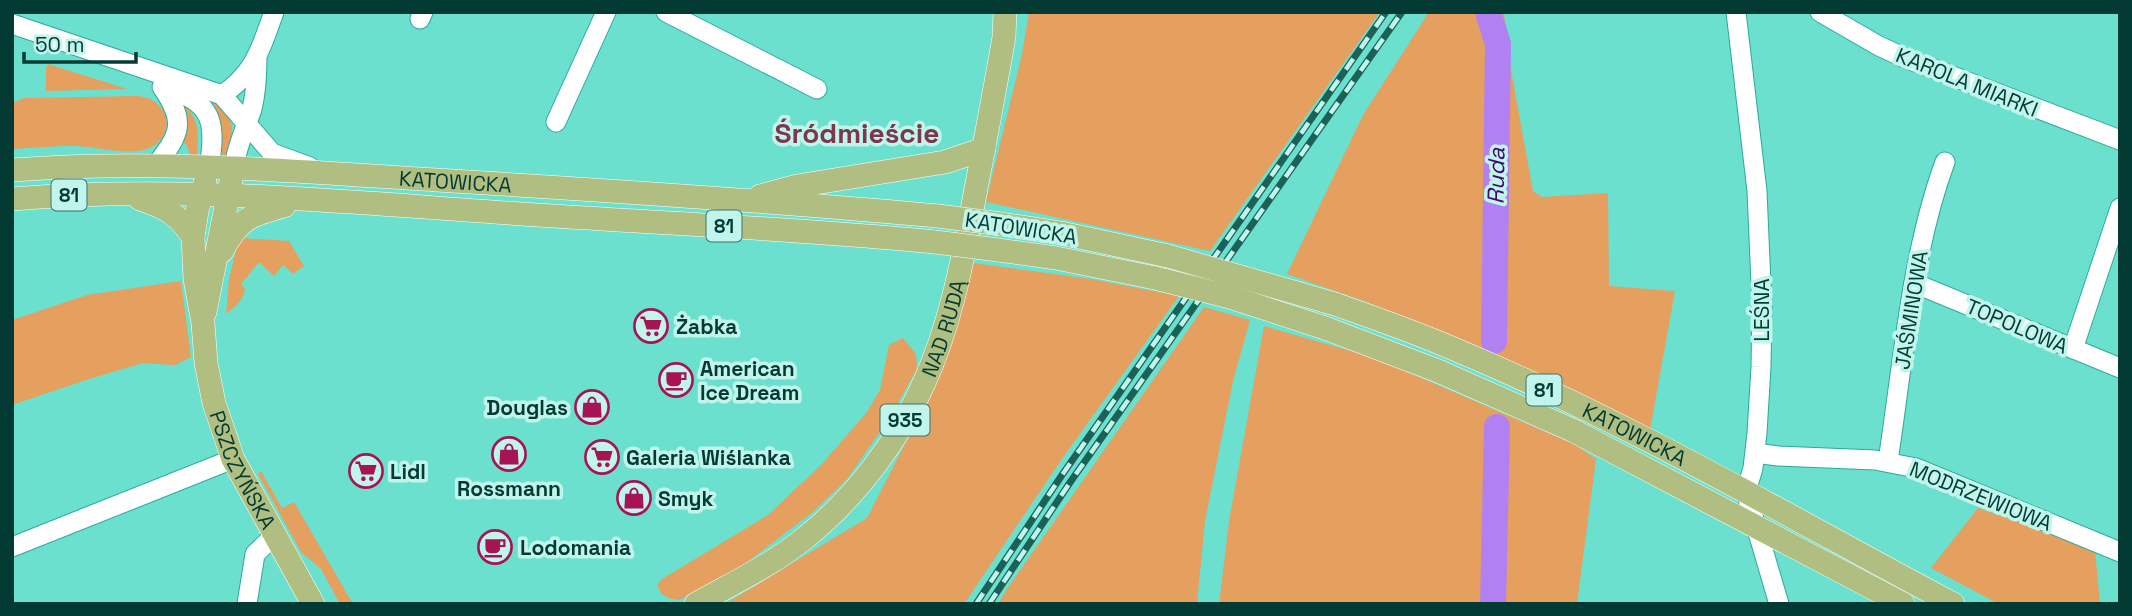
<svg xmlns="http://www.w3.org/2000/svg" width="2132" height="616" font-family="'Space Grotesk',sans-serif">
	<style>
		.green { fill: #e59f5f }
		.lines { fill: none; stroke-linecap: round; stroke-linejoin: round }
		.river { stroke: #b281f1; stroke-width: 26 }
		.minor-casing { stroke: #2baa9a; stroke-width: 21 }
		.major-casing { stroke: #fff; stroke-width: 24 }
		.minor { stroke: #fff; stroke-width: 19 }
		.major { stroke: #b0bf81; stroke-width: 23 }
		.rail-casing { stroke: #1b6158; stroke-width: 7 }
		.rail { stroke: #c1f5ec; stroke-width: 4.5; stroke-dasharray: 13; stroke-linecap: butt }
		.major-bridge-casing { stroke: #fff; stroke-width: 24; stroke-linecap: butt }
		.major-bridge { stroke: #b0bf81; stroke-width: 23 }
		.labels { text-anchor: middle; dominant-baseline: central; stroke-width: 7; stroke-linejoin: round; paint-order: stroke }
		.shield { fill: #c1f5ec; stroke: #3c736b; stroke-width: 2 }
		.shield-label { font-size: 19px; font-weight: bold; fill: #033b34 }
		.street-label { font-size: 21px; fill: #033b34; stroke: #c1f5ec }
		.poi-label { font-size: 21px; font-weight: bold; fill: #033b34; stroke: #c1f5ec; text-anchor: start }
		.water-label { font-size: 23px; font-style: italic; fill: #420870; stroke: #c1f5ec }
		.district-label { font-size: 28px; font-weight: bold; fill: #7d374d; stroke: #c1f5ec }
	</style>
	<rect width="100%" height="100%" fill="#6be0ce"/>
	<!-- green -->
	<g class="green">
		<polygon points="1029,12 1380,12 1210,251 986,202 1022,54"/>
		<polygon points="1429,12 1504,12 1507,48 1533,191 1542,197 1608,193 1609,286 1675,291 1650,430 1481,348 1369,303 1287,274 1363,115"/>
		<polygon points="48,64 127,89 46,91 46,68"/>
		<path d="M208,95C233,119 238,122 226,156L222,154C221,147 222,142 222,135C221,121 216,108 208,95Z"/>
		<path d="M139,96C149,98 156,100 162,109C168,117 168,125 164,134C150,165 98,145 72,146C52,146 32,148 12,149V103L24,98Z"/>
		<path d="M181,103C201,119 198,133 197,157H191L187,146L181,139Z"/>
		<path d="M241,238L289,241L304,266L293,274L283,265L274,276L259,262L241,284L245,289C244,299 234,308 226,314L229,279L238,242Z"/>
		<polygon points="974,263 1091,279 1179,296 1064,456 964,604 725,604 867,518 906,442 917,426"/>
		<polygon points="181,281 191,357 175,365 143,363 89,379 12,405 12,320 87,295"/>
		<polygon points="1204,307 1250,320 1233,381 1205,521 1197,604 998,604 1007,589"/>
		<polygon points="1264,326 1375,358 1574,444 1596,459 1577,604 1219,604 1229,521"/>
		<path d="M903,338L916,354L917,369L889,419L847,479L813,512L746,563L680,600C669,599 661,597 657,585L662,579L768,515L822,464L867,412L880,390L889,345Z"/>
		<polygon points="261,471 282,508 294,502 353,604 340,604 321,569 301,552 258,474"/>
		<polygon points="1978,508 2095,549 2100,604 1999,604 1931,568"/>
	</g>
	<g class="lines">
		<!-- river -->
		<g class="river">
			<polyline points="1488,12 1498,44 1494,341"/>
			<polyline points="1493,604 1497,427"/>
		</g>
		<!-- minor casing -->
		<g class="minor-casing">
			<g id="minor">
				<polyline points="666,12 817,89"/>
				<polyline points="1736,12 1757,191 1762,307 1761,367 1757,433 1753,468 1746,492 1779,604"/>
				<polyline points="1820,12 1879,46 1905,58 2120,140"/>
				<polyline points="420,19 423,12"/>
				<polyline points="12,24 222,95 272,153 310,167"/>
				<path d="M166,88C212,102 217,121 209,167"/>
				<path d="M222,95C255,73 261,48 274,12"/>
				<polyline points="556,122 606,12"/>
				<path d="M156,165C181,133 186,122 162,87"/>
				<path d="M234,168C236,147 246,128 252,109C256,92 257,76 257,59"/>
				<polyline points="1914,283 2120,368"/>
				<polyline points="2073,349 2120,208"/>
				<polyline points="1755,453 1778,456 1875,460 1916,468 2120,552"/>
				<path d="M1888,461C1903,364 1911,254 1945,162"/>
				<polyline points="12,547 233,459"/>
				<polyline points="247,604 255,554 275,535"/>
			</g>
		</g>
		<!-- major casing -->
		<g class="major-casing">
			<g id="major">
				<path id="s1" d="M12,170C153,159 295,171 436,180C603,190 771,201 938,216"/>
				<path id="s2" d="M205,183L197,211L193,237L195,279L203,323L206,363L214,403L233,459L313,604"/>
				<polyline points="760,196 797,186 945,162 984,149"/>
				<path d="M12,199C176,185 345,202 508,213C650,223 793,228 935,242"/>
				<path d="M140,199C166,208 177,213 193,237"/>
				<polyline points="1001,224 1061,233 1168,256"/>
				<polyline points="998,250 1056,258 1155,278"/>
				<path d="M222,251C239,218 251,215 284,206"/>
				<path id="s3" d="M1335,304C1374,318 1415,332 1454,349C1626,421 1788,516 1953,604"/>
				<polyline points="205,312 231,181"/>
				<polyline points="1325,328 1438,371 1572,430 1903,604"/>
				<path id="s4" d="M696,604C733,583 772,565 805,538C855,498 898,441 924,383C949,328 961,269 972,210C983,152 994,95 1004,37L1005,12"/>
			</g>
		</g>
		<!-- minor -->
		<use href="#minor" class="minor"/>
		<!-- major -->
		<use href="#major" class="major"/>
		<!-- rail casing -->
		<g class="rail-casing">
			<g id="rail">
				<polyline points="976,604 1062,475 1386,12"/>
				<polyline points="989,604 1071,481 1402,12"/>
			</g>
		</g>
		<!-- rail -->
		<use href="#rail" class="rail"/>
		<!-- major-bridge casing -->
		<g class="major-bridge-casing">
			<g id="major-bridge">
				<polyline points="938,216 1001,224"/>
				<polyline points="935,242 998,250"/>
				<polyline points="1168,256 1335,304"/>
				<polyline points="1155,278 1230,297 1325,328"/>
			</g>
		</g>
		<!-- major-bridge -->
		<use href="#major-bridge" class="major-bridge"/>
	</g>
	<!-- icons -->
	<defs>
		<g id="supermarket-ring" transform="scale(1.75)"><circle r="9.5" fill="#c1f5ec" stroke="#a61454" stroke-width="1.5"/><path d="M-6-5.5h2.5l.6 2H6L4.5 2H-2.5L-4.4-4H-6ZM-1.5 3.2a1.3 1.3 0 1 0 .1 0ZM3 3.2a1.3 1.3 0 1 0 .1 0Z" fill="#a61454"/></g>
		<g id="cafe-ring" transform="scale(1.75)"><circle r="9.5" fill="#c1f5ec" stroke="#a61454" stroke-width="1.5"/><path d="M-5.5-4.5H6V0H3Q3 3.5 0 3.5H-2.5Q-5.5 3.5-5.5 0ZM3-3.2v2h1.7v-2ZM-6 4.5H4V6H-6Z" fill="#a61454"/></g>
		<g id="shop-ring" transform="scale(1.75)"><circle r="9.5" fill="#c1f5ec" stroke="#a61454" stroke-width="1.5"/><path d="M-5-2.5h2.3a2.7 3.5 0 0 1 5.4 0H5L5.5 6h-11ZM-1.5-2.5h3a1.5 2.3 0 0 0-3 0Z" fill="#a61454"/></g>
	</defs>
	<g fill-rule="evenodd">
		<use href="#supermarket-ring" x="651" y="326"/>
		<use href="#cafe-ring" x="676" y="380"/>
		<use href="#shop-ring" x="592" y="407"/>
		<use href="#shop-ring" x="509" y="454"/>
		<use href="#supermarket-ring" x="602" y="457"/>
		<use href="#supermarket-ring" x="366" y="471"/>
		<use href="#shop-ring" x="634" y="498"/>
		<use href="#cafe-ring" x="495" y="547"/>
	</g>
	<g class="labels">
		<!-- shield labels -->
		<g class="shield">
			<rect x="51.5" y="179.5" width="35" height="31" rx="5"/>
			<rect x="706.5" y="210.5" width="35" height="31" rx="5"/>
			<rect x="1526.5" y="374.5" width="35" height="31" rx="5"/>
			<rect x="880.5" y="404.5" width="49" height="31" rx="5"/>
		</g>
		<g class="shield-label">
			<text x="69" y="195">81</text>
			<text x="724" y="226">81</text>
			<text x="1544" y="390">81</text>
			<text x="905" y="420">935</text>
		</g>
		<!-- street labels -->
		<g class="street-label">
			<text transform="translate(1967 82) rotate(22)">KAROLA MIARKI</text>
			<text stroke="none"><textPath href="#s1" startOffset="444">KATOWICKA</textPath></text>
			<text transform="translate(1021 228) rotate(9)">KATOWICKA</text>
			<text transform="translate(1761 310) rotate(-90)">LEŚNA</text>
			<text transform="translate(1911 310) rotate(-81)">JAŚMINOWA</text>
			<text transform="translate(2017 326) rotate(23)">TOPOLOWA</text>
			<text stroke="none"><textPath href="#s4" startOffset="383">NAD RUDĄ</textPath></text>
			<text stroke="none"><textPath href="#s3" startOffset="327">KATOWICKA</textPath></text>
			<text stroke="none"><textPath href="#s2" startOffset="296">PSZCZYŃSKA</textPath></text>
			<text transform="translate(1981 496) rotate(22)">MODRZEWIOWA</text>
		</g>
		<!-- poi labels -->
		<g class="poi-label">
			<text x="676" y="326">Żabka</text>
			<text x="700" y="368">American<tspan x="700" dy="24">Ice Dream</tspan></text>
			<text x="568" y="407" text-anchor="end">Douglas</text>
			<text x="626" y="457">Galeria Wiślanka</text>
			<text x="390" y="471">Lidl</text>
			<text x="509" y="488" text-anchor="middle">Rossmann</text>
			<text x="658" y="498">Smyk</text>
			<text x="520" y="547">Lodomania</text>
		</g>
		<!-- water labels -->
		<g class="water-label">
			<text transform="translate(1496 176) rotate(-89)">Ruda</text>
		</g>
		<!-- district labels -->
		<g class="district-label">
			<text x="857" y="133">Śródmieście</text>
		</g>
	</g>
	<!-- border -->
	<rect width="2132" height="616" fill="none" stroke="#033b34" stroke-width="28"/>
	<!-- scale -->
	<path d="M24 52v10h112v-10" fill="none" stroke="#033b34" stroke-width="3.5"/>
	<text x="35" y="52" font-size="21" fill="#033b34" stroke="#c1f5ec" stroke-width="5" paint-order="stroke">50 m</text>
</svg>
